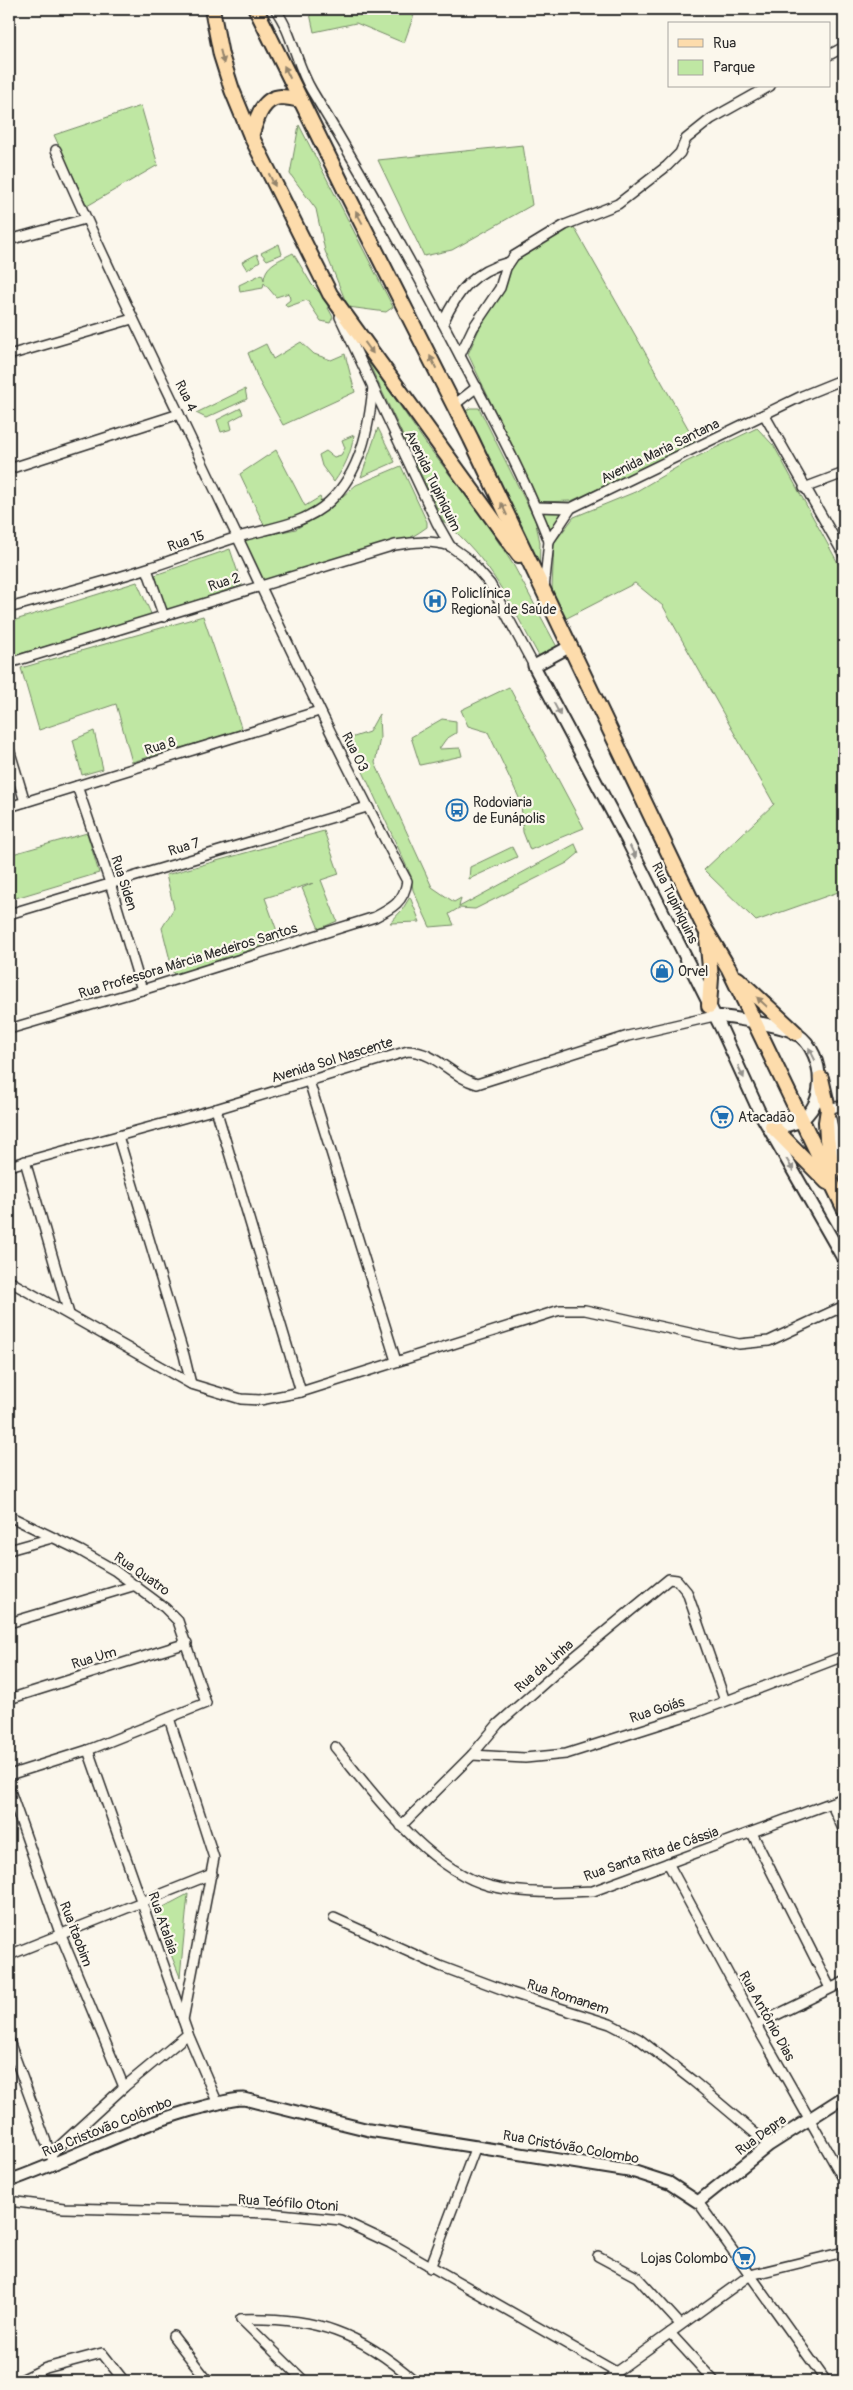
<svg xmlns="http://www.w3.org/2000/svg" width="853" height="2390" font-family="Pangolin,sans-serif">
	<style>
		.green { fill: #bfe7a3; stroke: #758967 }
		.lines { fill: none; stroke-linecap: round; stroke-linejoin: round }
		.minor-casing { stroke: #2b2b2b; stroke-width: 12 }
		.tertiary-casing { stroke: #2b2b2b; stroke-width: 15 }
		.primary-casing { stroke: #2b2b2b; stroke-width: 18 }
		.minor { stroke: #fbf7ec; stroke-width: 9 }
		.tertiary { stroke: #fbf7ec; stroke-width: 11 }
		.primary { stroke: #fddcac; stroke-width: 14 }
		.oneway { fill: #94846c }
		.oneway2 { fill: #93918c }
		.labels { text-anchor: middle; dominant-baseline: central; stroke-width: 4.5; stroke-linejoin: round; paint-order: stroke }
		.street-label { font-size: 14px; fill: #2b2b2b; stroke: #fbf7ec }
		.poi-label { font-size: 14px; fill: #2b2b2b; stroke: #fbf7ec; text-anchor: start }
	</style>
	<rect width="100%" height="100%" fill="#fbf7ec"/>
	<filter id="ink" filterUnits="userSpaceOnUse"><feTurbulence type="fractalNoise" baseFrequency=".02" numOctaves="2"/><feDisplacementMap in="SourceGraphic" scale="10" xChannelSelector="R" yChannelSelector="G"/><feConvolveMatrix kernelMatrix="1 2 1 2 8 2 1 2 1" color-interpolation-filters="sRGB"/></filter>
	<g filter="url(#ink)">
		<!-- green -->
		<g class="green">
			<polygon points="309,9 416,9 404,43 356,23 314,32"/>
			<polygon points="141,106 158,165 87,206 54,135"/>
			<polygon points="299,125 393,307 386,312 348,307 325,251 316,209 290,174"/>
			<polygon points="523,145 532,205 452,250 424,256 378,160"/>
			<polygon points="571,222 697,444 571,501 538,502 468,354 509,262"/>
			<polygon points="279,244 282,254 267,260 261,253"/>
			<path d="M293,253L312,285L328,301V308L333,317L330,323L321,321L307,300L287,307L285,304L290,300L289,293L276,297L264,283L263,288L240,292L239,285L262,274L264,280C265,264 280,260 293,253Z"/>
			<polygon points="257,254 260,261 247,270 242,262"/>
			<polygon points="301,342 314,354 331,360 345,354 355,392 283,425 259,381 248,353 266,344 273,359"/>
			<path d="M366,357L427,445L482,517L514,566L557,647L539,656C510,604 491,559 443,521Z"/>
			<polygon points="245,389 247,399 206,418 196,413"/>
			<polygon points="241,408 243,414 230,421 232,429 221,432 217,420"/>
			<polygon points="470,408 479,408 535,520 540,542 539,575 462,414"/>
			<polygon points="378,428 395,462 361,477"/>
			<polygon points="757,428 774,446 844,574 844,890 756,921 704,870 774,804 663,606 635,583 565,619 552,589 554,543 574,517 635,492 686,462"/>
			<path d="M354,435C351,453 345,467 334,482L322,466L319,455L326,451L334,457L341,455L345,448L342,440Z"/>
			<polygon points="276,450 305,506 320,497 322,502 293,520 265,527 240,474"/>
			<path d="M401,466L427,522V527C388,557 310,569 261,581L244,540L296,529L325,511L356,485Z"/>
			<polygon points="536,507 571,508 549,541"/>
			<polygon points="230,549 242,585 166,611 155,575"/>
			<polygon points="137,582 152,616 9,657 9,622"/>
			<polygon points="203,616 242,730 132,762 116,704 39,730 21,668"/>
			<polygon points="509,687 584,828 530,850 523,832 521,802 488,732 468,726 461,710"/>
			<polygon points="379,714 380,738 375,763 432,887 454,902 461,898 459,907 575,844 579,853 567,863 475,909 459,908 449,914 454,925 430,927 413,890 411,876 348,739 369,732"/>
			<polygon points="442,719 456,721 456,733 446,739 439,749 460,748 462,756 420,765 411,737"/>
			<polygon points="94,731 103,769 82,775 73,740"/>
			<polygon points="324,831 339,874 321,880 337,921 319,929 302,888 313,883 265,898 281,942 174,976 162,928 174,908 166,875"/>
			<polygon points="87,833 99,873 9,900 9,855"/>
			<polygon points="512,847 517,857 469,879 470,867"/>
			<polygon points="410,897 420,922 390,923 402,910"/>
			<polygon points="188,1894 180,1977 154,1912"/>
		</g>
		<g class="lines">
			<!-- minor casing -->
			<g class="minor-casing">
				<g id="minor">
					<path d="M275,9C293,33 296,65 312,91C365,178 414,267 461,358C492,417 525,478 549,541"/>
					<polyline points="829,55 844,47"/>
					<polyline points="9,240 85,219"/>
					<polyline points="340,317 437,523 450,546 468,559 490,584 534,666"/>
					<path d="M443,323C457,291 474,271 509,262"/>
					<polyline points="9,355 132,319"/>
					<polyline points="460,355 473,328 500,288 506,268 514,256 565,225 618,204 667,166 680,153 686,139 711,119 770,86"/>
					<polyline points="454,405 477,387"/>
					<polyline points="765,416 844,555"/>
					<polyline points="9,469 179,414"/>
					<polyline points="804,488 844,473"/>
					<polyline points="536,507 571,508"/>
					<polyline points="147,569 164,617"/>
					<polyline points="544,589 549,541 571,508 802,396 844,379"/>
					<path d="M9,608C55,595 102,583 148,568C178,559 207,546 238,537C269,528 304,525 329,502C361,472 369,428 373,387"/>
					<path d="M9,663L395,545C414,542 431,540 450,546"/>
					<polyline points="9,749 25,802"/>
					<polyline points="77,786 110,883 142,990"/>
					<polyline points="9,807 319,711"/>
					<polyline points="9,914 367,807"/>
					<path d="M9,1029L142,990L375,917C392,908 404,902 407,881C335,748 273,611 208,475C157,367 103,260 56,150"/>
					<polyline points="309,1081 396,1361"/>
					<polyline points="216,1109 301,1392"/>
					<polyline points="828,1109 844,1105"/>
					<polyline points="831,1119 844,1172"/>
					<polyline points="118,1136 184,1355 191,1384"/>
					<polyline points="25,1161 69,1314"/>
					<path d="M9,1166L216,1109L408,1051C437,1052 451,1077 477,1084L628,1036L714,1016"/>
					<polyline points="9,1281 191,1384 241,1399 260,1400 301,1392 560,1310 585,1310 739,1344 769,1341 844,1306"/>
					<polyline points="9,1516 81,1551 114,1570 165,1608 178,1621 206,1703 88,1750 9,1775"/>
					<polyline points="9,1550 52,1538"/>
					<polyline points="9,1623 136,1585"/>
					<polyline points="9,1699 187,1643"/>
					<polyline points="169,1718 214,1858 183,2020"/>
					<path d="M335,1747C375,1795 427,1869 490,1886C523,1894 559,1893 593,1891L844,1798"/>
					<polyline points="88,1750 188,2034 218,2104"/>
					<polyline points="472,1755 525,1758 566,1754 695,1713 844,1656"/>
					<polyline points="9,1788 60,1933 124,2087"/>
					<polyline points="831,1803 844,1831"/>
					<polyline points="401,1826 472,1755 498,1724 567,1663 669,1579 677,1580 687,1592 725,1701"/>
					<polyline points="752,1833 830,1988"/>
					<polyline points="668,1863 756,2025 844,2180"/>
					<polyline points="334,1918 440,1966 512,1993 610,2024 639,2039 693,2081 769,2145"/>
					<polyline points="9,1955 212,1874"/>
					<polyline points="756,2025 844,1982"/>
					<polyline points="9,2041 52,2158"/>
					<polyline points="52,2153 124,2087 188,2034"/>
					<polyline points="9,2201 64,2208 270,2213 341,2220 390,2243 616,2372"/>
					<polyline points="698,2202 826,2381"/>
					<polyline points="598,2256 637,2277 680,2324"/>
					<polyline points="430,2268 476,2146"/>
					<path d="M241,2319C316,2317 359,2332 415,2381"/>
					<polyline points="241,2319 304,2381"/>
					<polyline points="670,2333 714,2381"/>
					<polyline points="173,2336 208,2381"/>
					<polyline points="19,2381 46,2368 102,2353 124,2381"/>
					<polyline points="608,2381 616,2372 750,2275 844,2252"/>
				</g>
			</g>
			<!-- tertiary casing -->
			<g class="tertiary-casing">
				<g id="tertiary">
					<polyline points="569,647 534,666 627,840 721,1028 759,1111 844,1260"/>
					<path d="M714,1016C730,1017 785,1026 797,1034C827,1053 829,1116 789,1125C782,1126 774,1127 767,1123"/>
					<path d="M9,2181C74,2158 136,2124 203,2107C217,2104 229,2099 244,2099L369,2130L635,2172L669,2183L698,2202L769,2145L844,2097"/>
				</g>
			</g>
			<!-- primary casing -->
			<g class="primary-casing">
				<g id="primary">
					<polyline points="212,9 221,55 232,90 251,136 330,294 519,555"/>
					<polyline points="256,9 345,190 471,439 705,929 729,969 844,1208"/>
					<path d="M251,136C256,122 261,98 281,97C287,97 295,99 301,100"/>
					<polyline points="707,937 711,978 709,1006"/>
					<polyline points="738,979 796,1033"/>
					<polyline points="821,1078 828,1109 826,1122 827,1139 833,1173"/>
					<polyline points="772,1126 827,1182"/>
				</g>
			</g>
			<!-- minor -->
			<use href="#minor" class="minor"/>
			<!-- tertiary -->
			<use href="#tertiary" class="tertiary"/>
			<!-- primary -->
			<use href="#primary" class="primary"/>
		</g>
		<!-- one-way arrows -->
		<defs><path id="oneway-solid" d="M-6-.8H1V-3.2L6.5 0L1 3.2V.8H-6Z" transform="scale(1.25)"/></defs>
		<g class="oneway">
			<use href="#oneway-solid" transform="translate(222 57) rotate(76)"/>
			<use href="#oneway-solid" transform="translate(287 72) rotate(-116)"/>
			<use href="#oneway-solid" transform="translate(272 180) rotate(64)"/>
			<use href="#oneway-solid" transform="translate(359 217) rotate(-118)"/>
			<use href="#oneway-solid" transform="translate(369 348) rotate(54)"/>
			<use href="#oneway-solid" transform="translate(433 362) rotate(-116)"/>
			<use href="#oneway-solid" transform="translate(504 509) rotate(-115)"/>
			<use href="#oneway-solid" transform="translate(762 1002) rotate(-137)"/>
		</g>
		<g class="oneway2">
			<use href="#oneway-solid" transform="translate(557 709) rotate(62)"/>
			<use href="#oneway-solid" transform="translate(633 852) rotate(64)"/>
			<use href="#oneway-solid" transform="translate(812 1054) rotate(-117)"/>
			<use href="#oneway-solid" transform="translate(741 1072) rotate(65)"/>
			<use href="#oneway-solid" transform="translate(790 1165) rotate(60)"/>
		</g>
	</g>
	<!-- icons -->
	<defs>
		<g id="hospital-ring" transform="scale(1.125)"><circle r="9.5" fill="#fbf7ec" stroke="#1f6fb2" stroke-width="1.5"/><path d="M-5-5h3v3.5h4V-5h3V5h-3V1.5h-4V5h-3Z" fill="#1f6fb2"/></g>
		<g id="bus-ring" transform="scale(1.125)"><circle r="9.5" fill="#fbf7ec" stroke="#1f6fb2" stroke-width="1.5"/><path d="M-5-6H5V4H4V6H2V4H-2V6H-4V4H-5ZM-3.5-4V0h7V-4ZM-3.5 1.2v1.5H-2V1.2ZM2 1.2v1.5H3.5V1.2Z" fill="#1f6fb2"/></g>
		<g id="shop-ring" transform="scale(1.125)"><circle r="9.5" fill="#fbf7ec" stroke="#1f6fb2" stroke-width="1.5"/><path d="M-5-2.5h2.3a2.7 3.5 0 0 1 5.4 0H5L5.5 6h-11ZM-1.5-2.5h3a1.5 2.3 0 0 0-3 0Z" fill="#1f6fb2"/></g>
		<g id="supermarket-ring" transform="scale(1.125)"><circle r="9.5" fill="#fbf7ec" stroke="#1f6fb2" stroke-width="1.5"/><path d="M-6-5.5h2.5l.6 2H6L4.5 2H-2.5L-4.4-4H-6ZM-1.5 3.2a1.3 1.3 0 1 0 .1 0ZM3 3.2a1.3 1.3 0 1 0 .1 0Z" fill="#1f6fb2"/></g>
	</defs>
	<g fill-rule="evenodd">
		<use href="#hospital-ring" x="435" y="601"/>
		<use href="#bus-ring" x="457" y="810"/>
		<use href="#shop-ring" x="662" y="971"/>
		<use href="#supermarket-ring" x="722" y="1117"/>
		<use href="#supermarket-ring" x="744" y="2258"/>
	</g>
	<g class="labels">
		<!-- street labels -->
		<g class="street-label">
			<text transform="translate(186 396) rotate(64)">Rua 4</text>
			<text transform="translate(660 451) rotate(-26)">Avenida Maria Santana</text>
			<text transform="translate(433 481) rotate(64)">Avenida Tupiniquim</text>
			<text transform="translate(186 541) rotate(-19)">Rua 15</text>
			<text transform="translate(224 582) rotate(-18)">Rua 2</text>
			<text transform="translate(160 746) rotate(-17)">Rua 8</text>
			<text transform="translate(355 752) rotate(63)">Rua 03</text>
			<text transform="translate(184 847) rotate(-17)">Rua 7</text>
			<text transform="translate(124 883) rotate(72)">Rua Siden</text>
			<text transform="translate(675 903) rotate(64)">Rua Tupiniquins</text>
			<text transform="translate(188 961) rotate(-17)">Rua Professora Márcia Medeiros Santos</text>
			<text transform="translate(332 1060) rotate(-17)">Avenida Sol Nascente</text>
			<text transform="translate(142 1574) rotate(35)">Rua Quatro</text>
			<text transform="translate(94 1658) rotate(-17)">Rua Um</text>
			<text transform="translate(544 1666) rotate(-41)">Rua da Linha</text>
			<text transform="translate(657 1710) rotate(-18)">Rua Goiás</text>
			<text transform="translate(651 1854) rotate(-19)">Rua Santa Rita de Cássia</text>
			<text transform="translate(163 1923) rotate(71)">Rua Atalaia</text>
			<text transform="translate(76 1934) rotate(69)">Rua itaobim</text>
			<text transform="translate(568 1997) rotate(18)">Rua Romanem</text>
			<text transform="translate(767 2016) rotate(61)">Rua Antônio Dias</text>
			<text transform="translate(107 2127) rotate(-22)">Rua Cristovão Colômbo</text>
			<text transform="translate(761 2135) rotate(-36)">Rua Depra</text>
			<text transform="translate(571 2147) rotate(10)">Rua Cristóvão Colombo</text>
			<text transform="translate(288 2203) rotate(4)">Rua Teófilo Otoni</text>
		</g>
		<!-- poi labels -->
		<g class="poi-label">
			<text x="451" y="593">Policlínica<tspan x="451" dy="16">Regional de Saúde</tspan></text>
			<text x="473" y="802">Rodoviaria<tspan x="473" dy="16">de Eunápolis</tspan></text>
			<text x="678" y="971">Orvel</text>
			<text x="738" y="1117">Atacadão</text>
			<text x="728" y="2258" text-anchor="end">Lojas Colombo</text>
		</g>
	</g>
	<!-- margin -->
	<rect width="853" height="2390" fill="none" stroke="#fbf7ec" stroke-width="30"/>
	<rect x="15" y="15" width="823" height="2360" fill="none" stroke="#2b2b2b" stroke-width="2" filter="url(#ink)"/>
	<!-- legend -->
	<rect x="668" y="22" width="162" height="65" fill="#fbf7ec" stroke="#a8a59f"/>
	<rect x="678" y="39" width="25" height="8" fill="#fddcac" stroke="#a8a59f"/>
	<text x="713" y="48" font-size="15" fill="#2b2b2b">Rua</text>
	<rect x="678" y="60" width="25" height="15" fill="#bfe7a3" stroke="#a8a59f"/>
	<text x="713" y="72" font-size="15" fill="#2b2b2b">Parque</text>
</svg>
